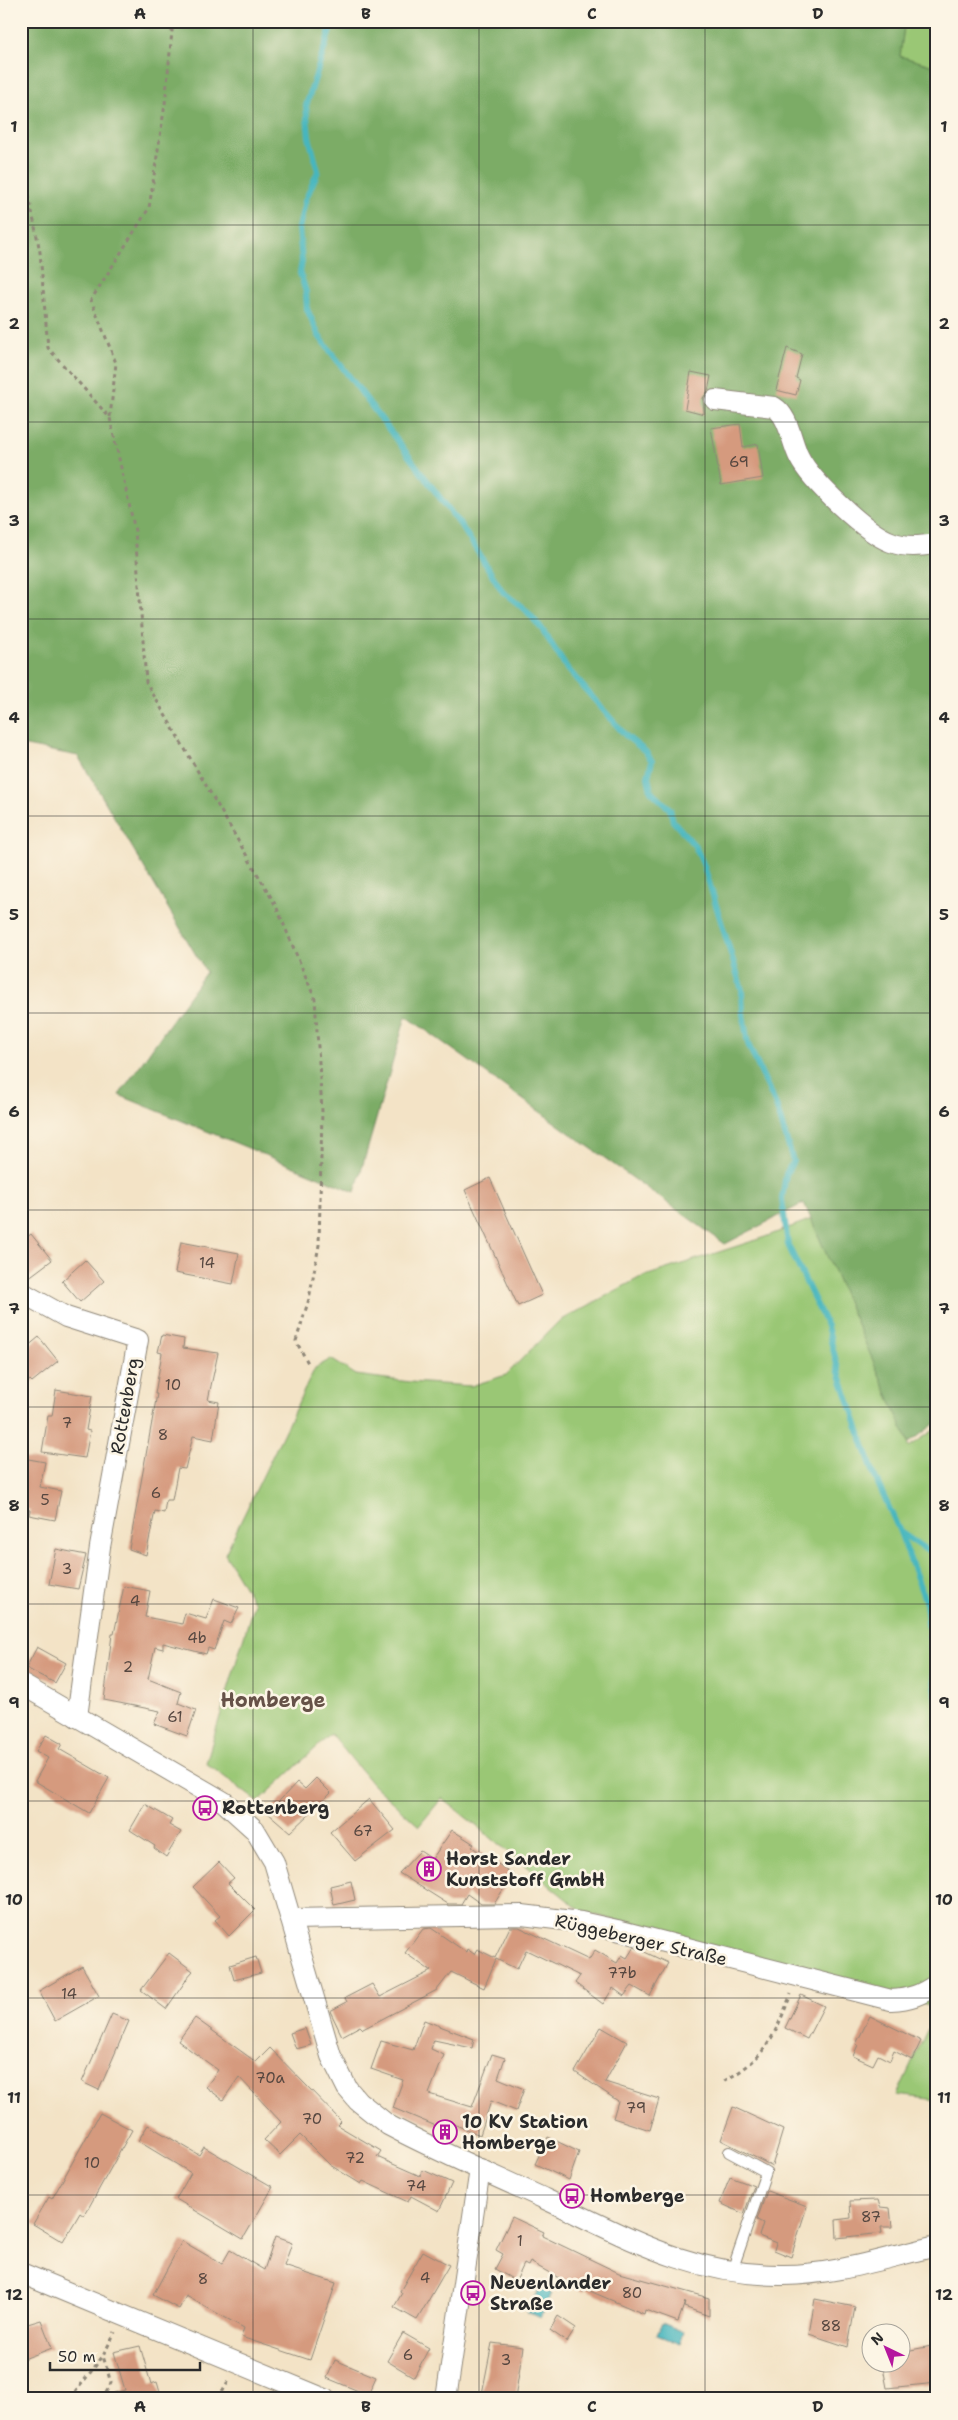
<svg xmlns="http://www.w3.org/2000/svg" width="958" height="2420" font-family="'Shantell Sans',sans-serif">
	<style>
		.green { fill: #9ac774; stroke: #627950 }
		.forest { fill: #7bac66; stroke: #536c48 }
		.water { fill: #47b6be; stroke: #397074 }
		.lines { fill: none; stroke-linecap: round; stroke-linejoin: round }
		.stream { stroke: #47b6be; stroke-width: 6 }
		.building { fill: #d59a7e }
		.service-casing { stroke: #8f8778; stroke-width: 12 }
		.minor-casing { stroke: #8f8778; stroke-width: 22 }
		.path { stroke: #8f8778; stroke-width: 3; stroke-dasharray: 4 4; stroke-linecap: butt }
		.service { stroke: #fff; stroke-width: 10 }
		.minor { stroke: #fff; stroke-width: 20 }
		.grid { fill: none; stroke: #2b2b2b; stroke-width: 1; stroke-opacity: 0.55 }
		.labels { text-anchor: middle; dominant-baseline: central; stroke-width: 5; stroke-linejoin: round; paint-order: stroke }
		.number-label { font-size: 15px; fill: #564740 }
		.street-label { font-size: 18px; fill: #2b2b2b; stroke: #fcf5e5 }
		.poi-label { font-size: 18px; font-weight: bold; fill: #2b2b2b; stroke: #fcf5e5; text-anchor: start }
		.quarter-label { font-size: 20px; font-weight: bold; fill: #665248; stroke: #fcf5e5 }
		.neatline { fill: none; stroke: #2b2b2b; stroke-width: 2 }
		.grid-label { font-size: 16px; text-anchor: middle; font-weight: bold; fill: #2b2b2b }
	</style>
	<rect width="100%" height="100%" fill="#fcf5e5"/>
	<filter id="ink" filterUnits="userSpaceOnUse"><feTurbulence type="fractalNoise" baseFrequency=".02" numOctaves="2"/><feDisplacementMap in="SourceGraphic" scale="10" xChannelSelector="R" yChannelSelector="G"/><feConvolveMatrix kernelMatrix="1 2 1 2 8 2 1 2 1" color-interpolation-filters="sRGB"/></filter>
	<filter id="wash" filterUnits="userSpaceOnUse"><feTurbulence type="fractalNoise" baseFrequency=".0096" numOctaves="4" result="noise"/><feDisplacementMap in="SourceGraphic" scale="20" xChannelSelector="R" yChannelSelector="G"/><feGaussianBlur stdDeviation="1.12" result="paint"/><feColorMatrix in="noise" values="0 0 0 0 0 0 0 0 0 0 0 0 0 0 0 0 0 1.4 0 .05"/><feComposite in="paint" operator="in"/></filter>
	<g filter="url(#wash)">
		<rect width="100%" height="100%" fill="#f3e3c6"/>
		<!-- green -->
		<g class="green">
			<polygon points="905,21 937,21 937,67 899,56"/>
			<polygon points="871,1196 909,1447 937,1428 937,2007 581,1911 442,1798 419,1826 373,1785 331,1734 258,1802 206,1763 254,1603 225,1554 315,1368 331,1359 356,1375 410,1382 471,1386 506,1375 558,1322 639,1278 765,1237"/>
			<polygon points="937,2009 937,2100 897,2095"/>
		</g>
		<!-- forest -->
		<polygon class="forest" points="21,21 905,21 900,56 937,67 937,1422 909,1443 804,1203 725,1244 406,1016 355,1192 119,1095 206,972 78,756 21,745"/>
		<!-- water -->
		<g class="water">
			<polygon points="539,2288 551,2293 540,2318 527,2312"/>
			<polygon points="662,2323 684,2332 680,2344 657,2335"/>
		</g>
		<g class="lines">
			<!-- stream -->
			<g class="stream">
				<polyline points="333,21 306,106 309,137 318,171 305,201 299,228 302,261 300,273 306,292 307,309 319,336 462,527 503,592 526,610 542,629 566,667 626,736 645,751 652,761 648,777 651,791 670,809 673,821 695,846 704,866 742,990 743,1014 748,1044 776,1105 793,1161 786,1174 782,1199 788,1245 827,1326 839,1372 875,1477 900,1532 925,1549 937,1552"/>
				<polyline points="900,1532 926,1603 937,1703"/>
			</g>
		</g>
		<g id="blocks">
			<!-- building -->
			<g class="building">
				<polygon points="787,348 802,354 796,378 800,380 796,395 776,390"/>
				<polygon points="691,372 711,376 708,391 703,398 704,414 685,409"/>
				<polygon points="740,424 743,447 758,444 763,478 721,485 711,428"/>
				<polygon points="490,1178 542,1295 518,1306 465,1190"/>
				<polygon points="31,1234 52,1260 24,1281 21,1280 21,1242"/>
				<polygon points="181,1242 239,1253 233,1284 175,1273"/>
				<polygon points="85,1260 104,1281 80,1302 62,1281"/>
				<polygon points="162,1335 184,1339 183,1348 218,1353 208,1400 219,1402 213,1440 193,1436 185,1469 178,1468 172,1500 166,1500 164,1513 155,1511 146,1555 129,1549 157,1394 155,1394 162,1353 158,1352"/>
				<polygon points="39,1337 58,1361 32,1382 30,1380 21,1387 21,1352"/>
				<polygon points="56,1390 92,1396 86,1430 90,1431 85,1458 42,1452 48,1416 52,1416"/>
				<polygon points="23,1458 45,1462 40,1487 61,1491 55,1520 29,1515 30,1510 21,1508"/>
				<polygon points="56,1549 86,1555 78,1589 49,1584"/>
				<polygon points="124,1586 150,1591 145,1617 182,1624 185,1613 206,1619 214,1599 239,1608 231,1624 224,1621 214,1650 208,1648 206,1654 163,1643 163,1649 155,1647 148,1679 181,1692 178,1703 196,1710 187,1736 154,1724 160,1711 104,1700 112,1634 114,1634"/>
				<polygon points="37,1647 66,1663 55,1683 26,1668"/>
				<polygon points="46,1735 62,1744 59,1749 109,1778 89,1813 35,1781 48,1758 36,1751"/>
				<polygon points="316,1778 331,1793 290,1832 268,1813 297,1782 305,1789"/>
				<polygon points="369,1799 395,1830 355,1861 330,1832"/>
				<polygon points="145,1804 172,1820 169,1825 181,1832 166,1857 154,1848 155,1846 130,1830"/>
				<polygon points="452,1830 474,1844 472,1847 513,1874 494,1904 481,1904 467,1894 461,1904 448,1904 399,1873 420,1851 432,1859"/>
				<polygon points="219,1862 234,1878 228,1883 255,1910 229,1936 215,1920 220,1916 193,1887"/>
				<polygon points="351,1881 355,1900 334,1905 330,1886"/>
				<polygon points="510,1927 519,1927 589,1960 595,1950 617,1963 622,1955 627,1958 634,1947 668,1963 650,1996 632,1986 624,1996 613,1988 603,2004 575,1983 580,1976 526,1950 517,1969 496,1959 484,1988 451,1972 437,1990 363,2029 360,2026 342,2036 330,2011 347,2002 345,1998 372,1984 380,1997 431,1971 405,1953 423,1929 431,1928 466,1952 467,1949 474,1954 477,1949 495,1958"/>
				<polygon points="169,1953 193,1971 185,1980 187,1979 166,2009 141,1990"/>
				<polygon points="256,1957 261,1973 234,1980 230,1965"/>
				<polygon points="82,1966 99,1996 55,2021 39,1991"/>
				<polygon points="801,1995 824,2006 807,2039 785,2028"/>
				<polygon points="112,2014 129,2021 99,2090 82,2082"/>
				<polygon points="870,2016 921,2041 912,2060 894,2051 890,2061 878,2055 873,2065 853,2056 858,2045 856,2044"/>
				<polygon points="195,2018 256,2062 270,2048 341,2121 337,2125 381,2151 377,2157 420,2176 423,2170 452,2183 439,2211 411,2196 408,2202 363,2181 361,2184 330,2165 300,2135 280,2155 264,2140 281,2122 239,2077 223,2100 206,2087 218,2070 178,2041"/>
				<polygon points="424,2020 474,2039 472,2048 434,2040 431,2049 444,2055 429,2094 472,2107 492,2054 505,2058 498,2078 524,2089 516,2111 491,2101 480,2135 451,2123 448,2131 393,2108 403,2080 371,2069 381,2041 413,2050"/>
				<polygon points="601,2027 627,2042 605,2082 659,2099 650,2130 613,2118 618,2101 575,2072"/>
				<polygon points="305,2028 311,2045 296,2049 290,2033"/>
				<polygon points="733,2107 783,2130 772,2166 721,2140"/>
				<polygon points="100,2113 132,2130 84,2216 80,2213 63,2242 33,2224 49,2197 52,2199"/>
				<polygon points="148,2125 199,2155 204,2147 273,2187 243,2239 176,2199 191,2173 138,2141"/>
				<polygon points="548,2137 579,2152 569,2180 535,2164"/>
				<polygon points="730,2177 754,2186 744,2214 720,2203"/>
				<polygon points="767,2191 807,2206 791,2257 774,2250 776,2243 759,2236 763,2223 757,2220"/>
				<polygon points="878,2200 880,2207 890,2208 892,2227 881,2227 882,2233 837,2238 836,2220 851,2218 850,2201"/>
				<polygon points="512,2217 544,2232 542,2236 619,2273 709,2298 709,2316 684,2307 685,2302 678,2322 645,2310 644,2314 585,2289 584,2292 530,2262 528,2266 524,2264 516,2281 495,2269 503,2254 496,2250"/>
				<polygon points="275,2237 292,2243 284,2266 336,2283 310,2360 241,2337 244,2328 186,2296 179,2309 153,2295 182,2241 222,2264 230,2250 264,2270"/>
				<polygon points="423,2251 449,2265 417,2320 394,2307 402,2293 400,2291"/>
				<polygon points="815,2299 855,2307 848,2347 809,2334"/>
				<polygon points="558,2316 576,2328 567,2342 550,2330"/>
				<polygon points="41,2320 52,2348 21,2360 21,2326"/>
				<polygon points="403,2333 429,2348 414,2377 387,2361"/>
				<polygon points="492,2343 523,2347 515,2399 481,2399"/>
				<polygon points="937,2345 937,2383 887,2388 882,2362 900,2362 900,2352"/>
				<polygon points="140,2346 151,2384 157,2382 162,2399 115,2399 114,2393 125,2390 114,2352"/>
				<polygon points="335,2360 376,2377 368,2395 327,2378"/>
			</g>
		</g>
	</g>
	<g filter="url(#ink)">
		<use href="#blocks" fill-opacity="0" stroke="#8f8778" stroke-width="1"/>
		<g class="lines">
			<!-- service casing -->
			<g class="service-casing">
				<polyline id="service" points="729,2152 766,2172 732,2271"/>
			</g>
			<!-- minor casing -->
			<g class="minor-casing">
				<g id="minor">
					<path d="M715,400L774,407C789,416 791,441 799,457C811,481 866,533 891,542C907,548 921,546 937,544"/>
					<polyline points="21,1292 66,1317 138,1340 100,1547 77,1717"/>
					<path d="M21,1684L224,1802L255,1830L274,1862L331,2056L347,2088L358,2101L388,2125C439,2152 493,2175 545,2199C627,2237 692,2276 784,2275C836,2275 887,2257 937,2246"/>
					<path d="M291,1919L522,1915L581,1922L617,1930L891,2000C910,1999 921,1995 937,1984"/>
					<polyline points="21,2273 325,2399"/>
					<polyline points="446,2399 480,2169"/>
				</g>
			</g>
			<!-- path -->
			<g class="path">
				<polyline points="21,156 40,252 48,348 110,418 135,531 146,682 276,906 315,999 322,1111 319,1245 309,1299 296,1341 308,1363"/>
				<polyline points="110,417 116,363 91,300 149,208 165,104 173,21"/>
				<path d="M724,2081C766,2058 774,2037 791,1994"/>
				<polyline points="70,2399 103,2356"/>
				<polyline points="102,2399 111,2383 103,2356 115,2332"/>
				<polyline points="218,2399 230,2379"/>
			</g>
			<!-- service -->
			<use href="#service" class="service"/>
			<!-- minor -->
			<use href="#minor" class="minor"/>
		</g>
	</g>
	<!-- grid -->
	<path class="grid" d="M253,21V2399M479,21V2399M705,21V2399M21,225H937M21,422H937M21,619H937M21,816H937M21,1013H937M21,1210H937M21,1407H937M21,1604H937M21,1801H937M21,1998H937M21,2195H937"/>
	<!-- icons -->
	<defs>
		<g id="bus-ring" transform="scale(1.25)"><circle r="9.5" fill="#fcf5e5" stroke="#b5179e" stroke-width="1.5"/><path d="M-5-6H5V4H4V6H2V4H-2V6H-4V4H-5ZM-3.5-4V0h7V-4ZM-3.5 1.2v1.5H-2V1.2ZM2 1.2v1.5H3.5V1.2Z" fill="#b5179e"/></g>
		<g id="building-ring" transform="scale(1.25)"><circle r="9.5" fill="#fcf5e5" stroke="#b5179e" stroke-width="1.5"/><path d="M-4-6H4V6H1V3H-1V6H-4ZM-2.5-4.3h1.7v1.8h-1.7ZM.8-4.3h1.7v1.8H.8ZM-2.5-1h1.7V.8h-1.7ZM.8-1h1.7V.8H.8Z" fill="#b5179e"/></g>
	</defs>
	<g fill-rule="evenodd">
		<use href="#bus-ring" x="205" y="1808"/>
		<use href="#building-ring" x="429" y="1869"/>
		<use href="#building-ring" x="445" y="2132"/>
		<use href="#bus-ring" x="572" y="2196"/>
		<use href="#bus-ring" x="473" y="2293"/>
	</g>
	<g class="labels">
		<!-- number labels -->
		<g class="number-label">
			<text x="739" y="462">69</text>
			<text x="207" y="1263">14</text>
			<text x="173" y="1385">10</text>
			<text x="67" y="1423">7</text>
			<text x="163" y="1435">8</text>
			<text x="156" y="1493">6</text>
			<text x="45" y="1500">5</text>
			<text x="67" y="1569">3</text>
			<text x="135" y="1601">4</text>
			<text x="197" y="1638">4b</text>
			<text x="128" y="1667">2</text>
			<text x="175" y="1717">61</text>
			<text x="363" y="1831">67</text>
			<text x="622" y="1973">77b</text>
			<text x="69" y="1994">14</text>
			<text x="270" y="2078">70a</text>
			<text x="636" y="2108">79</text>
			<text x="312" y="2119">70</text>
			<text x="355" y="2158">72</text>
			<text x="92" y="2163">10</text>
			<text x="416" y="2186">74</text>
			<text x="871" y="2217">87</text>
			<text x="520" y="2241">1</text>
			<text x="425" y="2278">4</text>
			<text x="203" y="2279">8</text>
			<text x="632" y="2293">80</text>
			<text x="831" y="2326">88</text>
			<text x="408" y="2355">6</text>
			<text x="506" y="2360">3</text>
		</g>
		<!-- street labels -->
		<g class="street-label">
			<text transform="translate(125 1406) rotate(-80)">Rottenberg</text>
			<text transform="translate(641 1940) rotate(13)">Rüggeberger Straße</text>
		</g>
		<!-- poi labels -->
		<g class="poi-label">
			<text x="222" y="1808">Rottenberg</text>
			<text x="446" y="1859">Horst Sander<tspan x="446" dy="21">Kunststoff GmbH</tspan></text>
			<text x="462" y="2122">10 KV Station<tspan x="462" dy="21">Homberge</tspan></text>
			<text x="590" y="2196">Homberge</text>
			<text x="490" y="2283">Neuenlander<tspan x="490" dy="21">Straße</tspan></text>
		</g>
		<!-- quarter labels -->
		<g class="quarter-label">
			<text x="273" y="1700">Homberge</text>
		</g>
	</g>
	<!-- margin -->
	<rect width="958" height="2420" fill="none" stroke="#fcf5e5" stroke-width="55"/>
	<!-- north arrow -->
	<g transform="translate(886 2348) rotate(317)"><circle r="24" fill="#fcf5e5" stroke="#a8a49b"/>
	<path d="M0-4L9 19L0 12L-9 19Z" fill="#b5179e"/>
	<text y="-8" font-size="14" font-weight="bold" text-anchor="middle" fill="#2b2b2b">N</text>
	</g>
	<!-- scale -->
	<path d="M50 2362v8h150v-8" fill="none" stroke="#2b2b2b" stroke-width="2.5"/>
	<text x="58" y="2362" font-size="15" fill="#2b2b2b" stroke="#fcf5e5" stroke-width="4" paint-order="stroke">50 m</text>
	<rect x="28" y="28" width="902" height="2364" class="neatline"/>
	<g class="grid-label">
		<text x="140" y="19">A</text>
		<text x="366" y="19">B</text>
		<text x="592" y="19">C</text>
		<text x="818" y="19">D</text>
		<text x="14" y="132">1</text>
		<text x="944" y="132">1</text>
		<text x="14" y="329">2</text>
		<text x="944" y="329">2</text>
		<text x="14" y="526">3</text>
		<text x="944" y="526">3</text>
		<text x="14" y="723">4</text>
		<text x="944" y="723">4</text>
		<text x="14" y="920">5</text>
		<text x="944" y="920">5</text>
		<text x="14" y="1117">6</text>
		<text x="944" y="1117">6</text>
		<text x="14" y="1314">7</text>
		<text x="944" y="1314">7</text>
		<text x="14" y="1511">8</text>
		<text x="944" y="1511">8</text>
		<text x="14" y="1708">9</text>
		<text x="944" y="1708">9</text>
		<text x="14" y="1905">10</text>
		<text x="944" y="1905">10</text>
		<text x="14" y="2103">11</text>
		<text x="944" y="2103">11</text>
		<text x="14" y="2300">12</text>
		<text x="944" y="2300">12</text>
		<text x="140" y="2412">A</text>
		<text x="366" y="2412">B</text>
		<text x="592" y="2412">C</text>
		<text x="818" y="2412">D</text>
	</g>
</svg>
